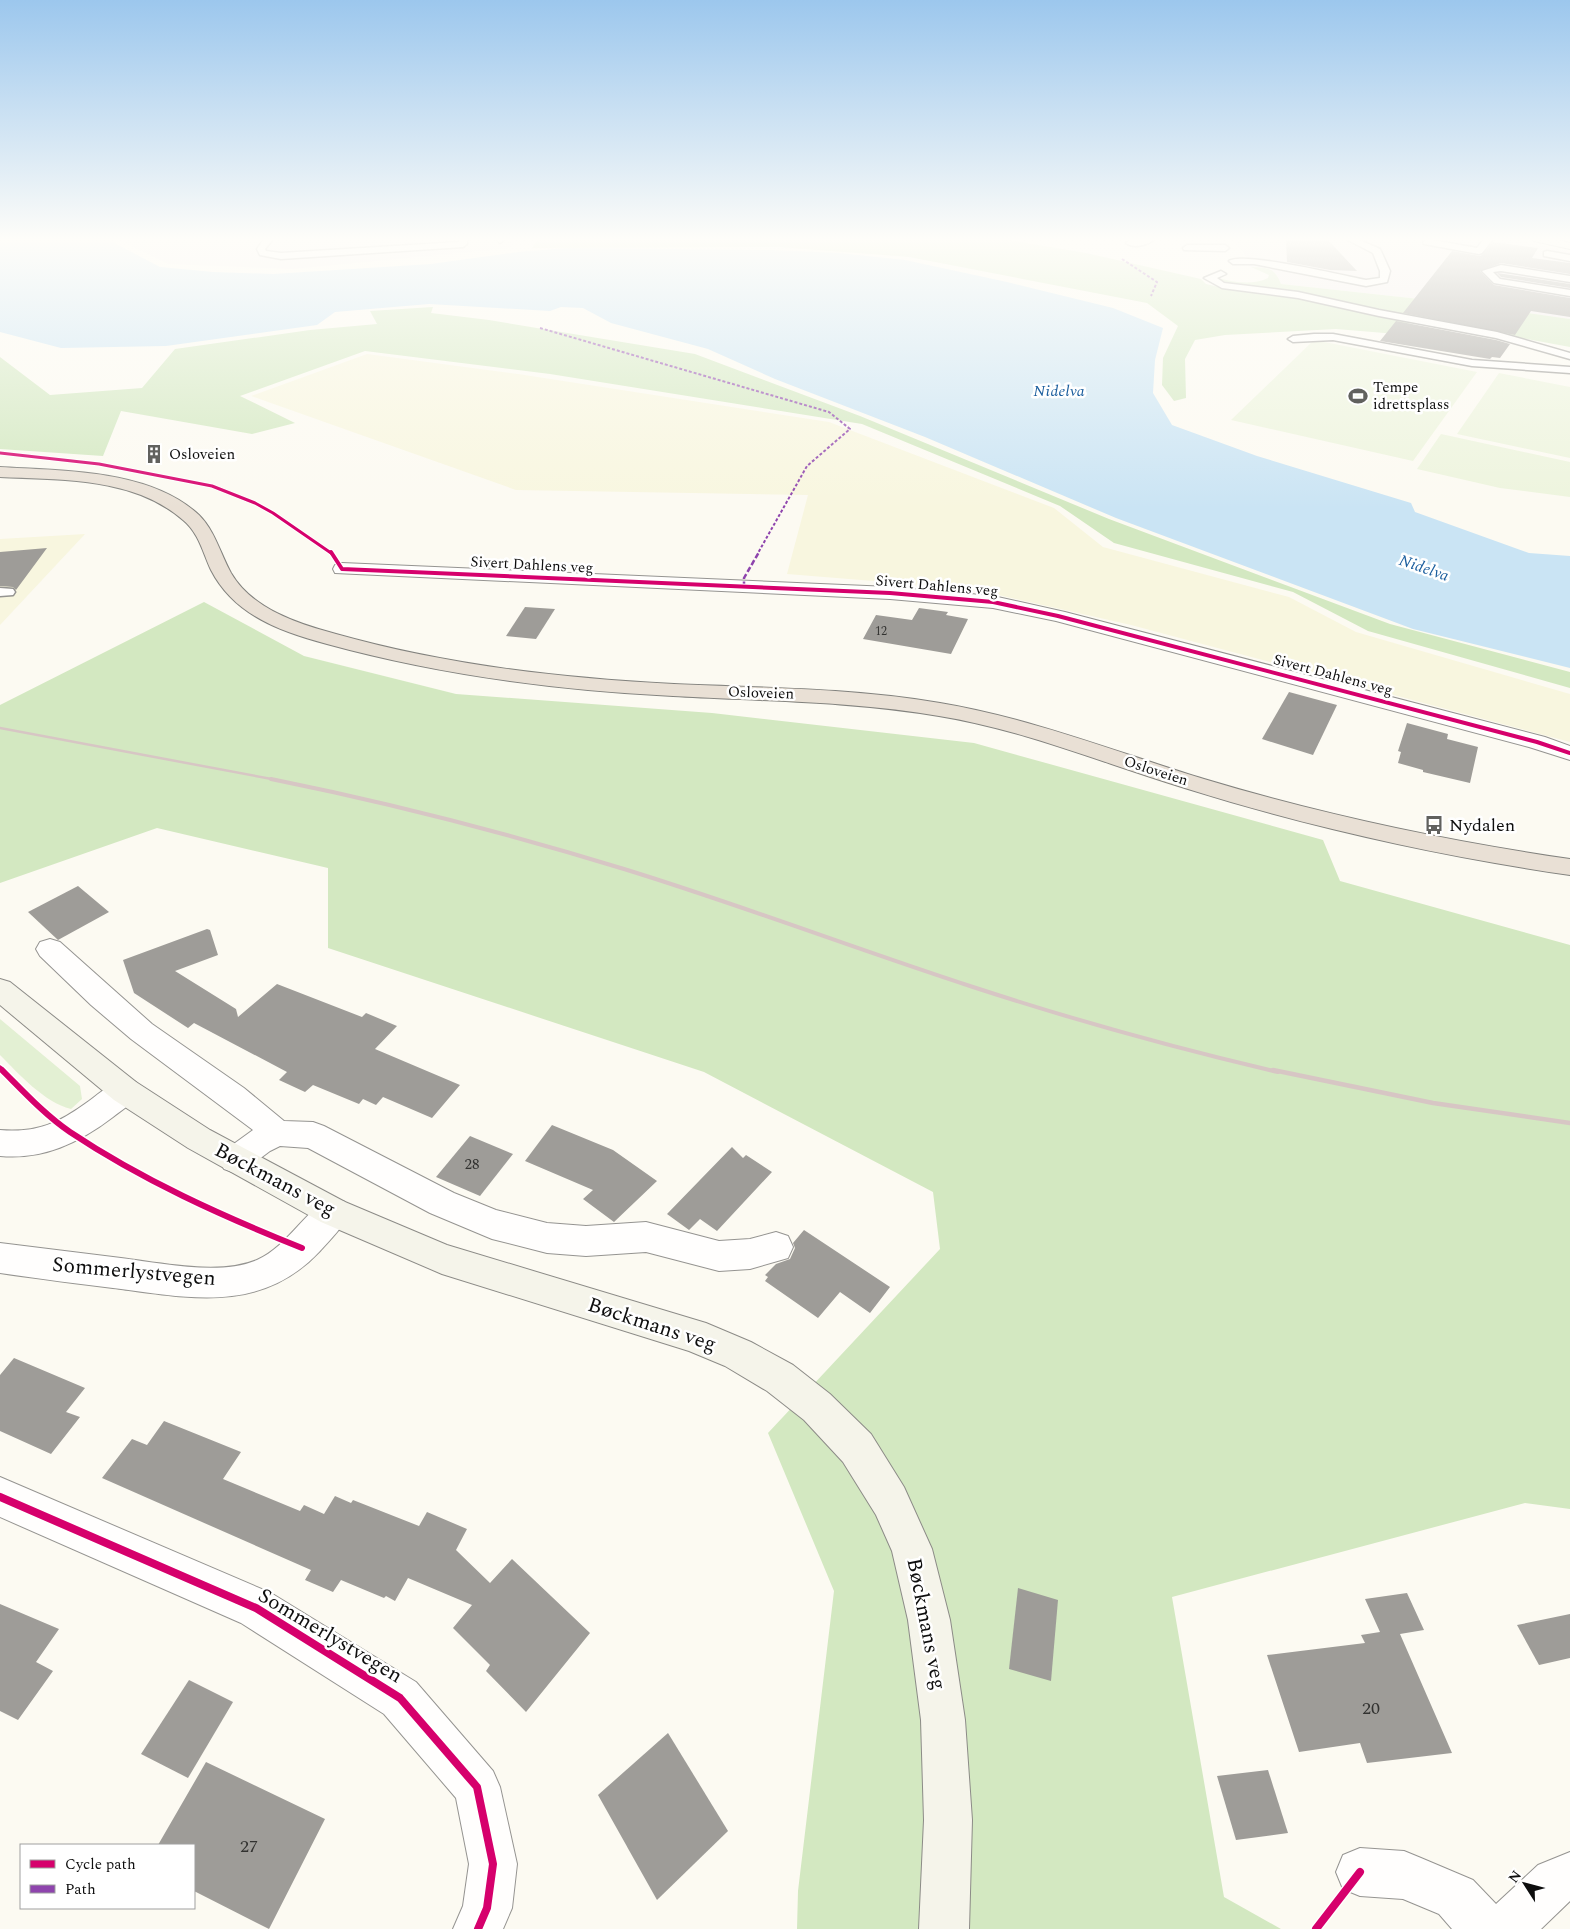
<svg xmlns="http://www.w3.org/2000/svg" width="1570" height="1929" font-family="Spectral,serif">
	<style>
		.industrial { fill: #f3edef }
		.farmland { fill: #f8f6df }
		.green { fill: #e3f0d3 }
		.forest { fill: #d3e8c1 }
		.pitch { fill: #edf4dd }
		.water { fill: #cae4f4 }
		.building { fill: #9e9c98 }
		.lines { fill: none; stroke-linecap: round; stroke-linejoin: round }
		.lane-casing { stroke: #959491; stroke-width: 3 }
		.street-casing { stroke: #959491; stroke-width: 2 }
		.secondary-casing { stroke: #8c8b87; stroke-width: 2 }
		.highway-casing { stroke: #82827e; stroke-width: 2 }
		.lane { fill: #fffefd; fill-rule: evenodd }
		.street { fill: #fffefd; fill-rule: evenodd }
		.secondary { fill: #f5f4ea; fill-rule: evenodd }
		.highway { fill: #e9e0d5; fill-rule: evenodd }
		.rail-far2 { stroke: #d7c6c4; stroke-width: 2.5 }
		.rail-far1 { stroke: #d7c6c4; stroke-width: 4 }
		.rail { stroke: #d7c6c4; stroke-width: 4.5 }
		.quiet-far1 { stroke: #8e44ad; stroke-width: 2; stroke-dasharray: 3 2; stroke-linecap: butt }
		.quiet { stroke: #8e44ad; stroke-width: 2.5; stroke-dasharray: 5.5 2.5; stroke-linecap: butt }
		.cycleway-far4-casing { stroke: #fff; stroke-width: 5 }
		.cycleway-far3-casing { stroke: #fff; stroke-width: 6 }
		.cycleway-far2-casing { stroke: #fff; stroke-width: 8 }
		.cycleway-far1-casing { stroke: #fff; stroke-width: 9 }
		.cycleway-casing { stroke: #fff; stroke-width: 11 }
		.cycleway-far4 { stroke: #d6006c; stroke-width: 3 }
		.cycleway-far3 { stroke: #d6006c; stroke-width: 4 }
		.cycleway-far2 { stroke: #d6006c; stroke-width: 5 }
		.cycleway-far1 { stroke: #d6006c; stroke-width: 6 }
		.cycleway { stroke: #d6006c; stroke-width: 8 }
		.labels { text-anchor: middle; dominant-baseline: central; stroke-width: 5; stroke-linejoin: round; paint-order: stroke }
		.far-number-label { font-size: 12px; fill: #323230 }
		.far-poi-label { font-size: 15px; fill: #0e0e0e; stroke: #fff; text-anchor: start }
		.far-street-label { font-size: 15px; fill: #0e0e0e; stroke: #fff }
		.number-label { font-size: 15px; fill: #323230 }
		.far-water-label { font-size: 16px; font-style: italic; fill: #1a5d9d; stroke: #fff }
		.poi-label { font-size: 18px; fill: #0e0e0e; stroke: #fff; text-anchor: start }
		.near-number-label { font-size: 18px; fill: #323230 }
		.near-street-label { font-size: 21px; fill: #0e0e0e; stroke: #fff }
	</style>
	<rect width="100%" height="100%" fill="#fcfaf2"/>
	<!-- industrial -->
	<g class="industrial">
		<polygon points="117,239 515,239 510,248 293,269 168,264"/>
		<polygon points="1233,239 1510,239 1570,252 1570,319 1456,303 1281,284 1268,268 1251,267 1238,259 1248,259"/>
	</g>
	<!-- farmland -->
	<g class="farmland">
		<polygon points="367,354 518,374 829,422 1054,508 1103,547 1289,597 1356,632 1570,694 1570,742 1131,625 972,589 787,574 808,495 516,490 251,396"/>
		<polygon points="85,534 0,625 0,539"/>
	</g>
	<!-- green -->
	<path class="green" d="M0,1019L80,1086L82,1099L71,1109C44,1102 20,1075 0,1055Z"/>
	<!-- forest -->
	<g class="forest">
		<polygon points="538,239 1003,239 1086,253 1201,279 1206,284 1223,288 1291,295 1403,321 1437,334 1421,336 1336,329 1225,335 1195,340 1185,359 1186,398 1174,401 1162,385 1163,358 1178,326 1147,303 909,257 779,247 532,248"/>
		<path d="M1251,267C1268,268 1274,267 1281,284L1456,303L1570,319V347L1369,310L1301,293L1230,285L1218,281V278C1234,282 1252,286 1268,278L1269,275Z"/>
		<polygon points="433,307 431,313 489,320 695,354 860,416 1109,519 1390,624 1570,672 1570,688 1368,631 1293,592 1114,543 1060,506 862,424 550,374 365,351 240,396 295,423 252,434 121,411 103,456 0,449 0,357 50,395 142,388 175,349 310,330 377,324 370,311"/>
		<polygon points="204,602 304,656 456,694 712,713 974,743 1323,840 1340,881 1570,945 1570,1509 1525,1503 1172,1597 1224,1897 1281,1929 797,1929 798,1891 834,1591 768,1433 940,1249 933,1192 704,1072 328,948 328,868 157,828 0,883 0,705"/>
	</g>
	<!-- pitch -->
	<g class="pitch">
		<polygon points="1314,340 1477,372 1413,461 1231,420"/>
		<polygon points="1499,373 1570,387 1570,458 1457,434"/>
		<polygon points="1441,434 1570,462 1570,497 1500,488 1417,469"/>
	</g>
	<!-- water -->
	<polygon class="water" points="0,239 107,239 160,267 213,272 273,274 431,264 518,252 567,248 773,250 839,253 905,260 1007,282 1113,308 1163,328 1155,360 1153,393 1172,425 1257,456 1411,503 1415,512 1529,553 1570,556 1570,668 1413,629 1116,518 925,437 775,379 708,349 611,323 583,308 561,307 550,311 429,304 335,312 317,325 166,346 61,348 0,332"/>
	<!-- building -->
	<g class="building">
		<polygon points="1286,239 1327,239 1357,271 1330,270 1287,262"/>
		<polygon points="1493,242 1538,248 1532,258 1570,263 1570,274 1501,263 1480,271 1494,285 1570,298 1570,317 1531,311 1515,335 1403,313 1452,251 1480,256 1483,254"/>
		<polygon points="1497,273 1570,284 1570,288 1501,277"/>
		<polygon points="1396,321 1496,340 1510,344 1500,358 1492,357 1490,359 1380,341"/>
		<polygon points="47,548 16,590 13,587 0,586 0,552"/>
		<polygon points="525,607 555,609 536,639 506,636"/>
		<polygon points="919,608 948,612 946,615 968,619 951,654 863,639 876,615 912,620"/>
		<polygon points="1289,692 1337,705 1313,755 1262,739"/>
		<polygon points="1407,723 1448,734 1447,739 1478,747 1470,783 1423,772 1423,770 1398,763 1401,752 1398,751"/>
		<polygon points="78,886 109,912 58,940 28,912"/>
		<polygon points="207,929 210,930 218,955 175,971 236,1009 238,1017 277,984 362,1017 366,1013 397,1026 375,1049 460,1085 432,1118 383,1097 376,1105 363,1099 359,1104 313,1085 305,1092 279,1080 287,1072 194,1023 188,1028 134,993 123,960"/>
		<polygon points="552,1125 613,1150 657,1181 614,1222 583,1199 593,1190 525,1161"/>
		<polygon points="470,1136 513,1154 480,1196 436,1177"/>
		<polygon points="732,1147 743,1158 746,1155 772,1172 717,1231 700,1219 689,1230 667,1214"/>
		<polygon points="804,1230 890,1287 870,1313 840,1292 818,1318 765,1281 768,1277 765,1275 776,1264 790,1259 795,1248 793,1243"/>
		<polygon points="14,1358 85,1388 66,1412 80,1417 51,1454 0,1431 0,1375"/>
		<polygon points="164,1421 241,1452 223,1479 300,1511 304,1505 324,1514 335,1496 351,1503 353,1500 419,1526 427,1512 467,1529 456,1550 490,1583 512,1559 590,1633 526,1712 486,1671 490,1665 453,1628 472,1605 408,1578 395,1601 386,1596 384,1598 341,1580 333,1592 305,1580 311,1570 102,1478 132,1439 147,1445"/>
		<polygon points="1018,1588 1058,1600 1051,1681 1009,1669"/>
		<polygon points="1407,1593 1424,1630 1400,1634 1452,1753 1367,1763 1360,1743 1299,1752 1267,1655 1365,1643 1361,1635 1380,1632 1365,1599"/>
		<polygon points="0,1604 59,1629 36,1662 53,1671 18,1720 0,1711"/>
		<polygon points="1570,1614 1570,1658 1539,1665 1517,1625"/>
		<polygon points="189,1680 233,1702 188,1778 141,1754"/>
		<polygon points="668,1733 728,1831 657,1900 598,1795"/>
		<polygon points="206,1762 325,1819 269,1929 194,1891 194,1845 158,1845"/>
		<polygon points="1268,1770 1288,1833 1236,1840 1217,1776"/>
	</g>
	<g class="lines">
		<!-- lane casing -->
		<g class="lane-casing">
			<g id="lane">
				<polygon points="264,239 273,239 265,249 266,251 281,253 459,242 459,239 467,239 467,244 463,247 281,259 260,255 257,249"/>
				<polygon points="496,239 504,239 504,240 500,243"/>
				<path d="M1155,239C1147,245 1134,249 1126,243L1130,240Z"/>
				<path d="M1346,239H1357L1380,249L1390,271L1387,282L1366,286L1254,264H1233L1229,261C1241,251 1345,276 1366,280L1380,278V271L1373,253Z"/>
				<polygon points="1427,239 1477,248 1484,239 1493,239 1482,253 1479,254 1424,244 1423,242"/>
				<polygon points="1187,245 1225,245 1229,248 1225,251 1184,250 1183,248"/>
				<polygon points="1547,251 1570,255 1570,261 1544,256 1544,252"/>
				<polygon points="1501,265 1570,276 1570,282 1501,271 1493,272 1500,279 1570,290 1570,296 1494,283 1482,271"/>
				<polygon points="1221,271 1226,274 1217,278 1224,283 1298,292 1379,310 1497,332 1570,353 1570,359 1496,338 1379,316 1298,298 1222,288 1204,278"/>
				<polygon points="1314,334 1333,334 1472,360 1570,367 1570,373 1472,366 1333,340 1293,342 1288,339 1293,336"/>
				<polygon points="0,588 13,589 15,592 13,595 0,596"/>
			</g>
		</g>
		<!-- street casing -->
		<g class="street-casing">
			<g id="street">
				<polygon points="342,563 890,587 993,596 1065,612 1545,737 1570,746 1570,760 1529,747 1056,621 993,608 890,599 335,573 333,569 335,565"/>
				<polygon points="50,939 60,942 152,1024 244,1088 284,1121 313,1122 324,1126 454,1193 496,1210 547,1223 586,1226 646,1222 719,1241 750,1239 776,1232 788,1236 793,1247 788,1258 750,1269 719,1271 646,1252 586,1256 547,1253 492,1239 430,1213 308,1148 280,1146 270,1151 246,1169 235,1173 224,1169 219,1160 224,1151 253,1130 131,1039 91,1005 40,956 36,949 40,942"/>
				<path d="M125,1079L136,1082L140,1091C134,1103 123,1109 113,1117C79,1143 43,1160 0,1156V1130C38,1133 59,1123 89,1101C101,1092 111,1083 125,1079Z"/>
				<path d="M333,1198L345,1202L350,1212C343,1227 331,1239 320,1251C263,1312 195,1299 121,1289C81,1284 40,1279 0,1273V1243C40,1248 81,1253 121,1258C161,1263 220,1276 257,1260C289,1246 306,1207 333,1198Z"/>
				<polygon points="0,1477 271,1593 416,1682 493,1771 500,1787 517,1864 512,1908 503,1929 453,1929 463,1906 469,1864 456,1798 384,1714 241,1623 0,1517"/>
				<polygon points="1360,1848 1404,1851 1421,1858 1473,1880 1496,1904 1538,1865 1570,1852 1570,1901 1541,1929 1452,1929 1439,1914 1403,1899 1360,1896 1343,1889 1336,1872 1343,1855"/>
			</g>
		</g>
		<!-- secondary casing -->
		<g class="secondary-casing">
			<g id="secondary">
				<polygon points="1533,239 1554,239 1570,243 1570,249 1534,241"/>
				<polygon points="0,979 10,982 136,1082 210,1130 345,1202 447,1245 706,1323 751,1342 793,1365 830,1394 871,1434 904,1487 932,1549 950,1620 965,1720 972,1820 969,1929 919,1929 924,1820 921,1720 908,1620 892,1551 876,1515 843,1462 804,1420 767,1391 725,1366 689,1351 442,1274 321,1222 188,1148 114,1100 0,1005"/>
			</g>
		</g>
		<!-- highway casing -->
		<g class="highway-casing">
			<path id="highway" d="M0,467C63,471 150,469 199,515C215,531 220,553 231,573C252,609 298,624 336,634C446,665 560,678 674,684C762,688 852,688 940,703C1030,718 1116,752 1204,779C1324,815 1446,841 1570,859V875C1440,856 1313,828 1188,789C1105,764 1025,730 939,716C852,701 762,701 673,696C556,690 440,675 327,644C281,632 234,615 211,570C203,553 199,533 183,520C134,477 61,480 0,477Z"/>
		</g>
		<!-- lane -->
		<use href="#lane" class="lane"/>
		<!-- street -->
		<use href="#street" class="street"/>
		<!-- secondary -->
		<use href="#secondary" class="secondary"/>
		<!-- highway -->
		<use href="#highway" class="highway"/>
		<!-- rail-far2 -->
		<polyline class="rail-far2" points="0,728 277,780"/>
		<!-- rail-far1 -->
		<path class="rail-far1" d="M271,779C390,803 507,833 624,869C741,905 856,949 973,987C1074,1020 1175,1048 1278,1072"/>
		<!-- rail -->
		<polyline class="rail" points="1273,1070 1433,1103 1570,1123"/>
		<!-- quiet-far1 -->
		<g class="quiet-far1">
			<polyline points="1122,259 1157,282 1151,296"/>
			<polyline points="540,328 829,412 850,429 807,466 758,553"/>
		</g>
		<!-- quiet -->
		<polyline class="quiet" points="744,587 744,578 759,552"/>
		<!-- cycleway-far4 casing -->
		<g class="cycleway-far4-casing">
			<polyline id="cycleway-far4" points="0,453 99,464 212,486 255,503 273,513 331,553"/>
		</g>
		<!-- cycleway-far3 casing -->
		<g class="cycleway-far3-casing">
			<polyline id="cycleway-far3" points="331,552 342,569 890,593 993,602 1058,616 1537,742 1570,753"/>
		</g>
		<!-- cycleway-far2 casing -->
		<g class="cycleway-far2-casing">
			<polyline id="cycleway-far2" points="0,1068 4,1072"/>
		</g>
		<!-- cycleway-far1 casing -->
		<g class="cycleway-far1-casing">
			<path id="cycleway-far1" d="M2,1070C23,1091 45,1115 70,1132C142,1180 222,1216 302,1248"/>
		</g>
		<!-- cycleway casing -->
		<g class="cycleway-casing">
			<g id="cycleway">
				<polyline points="0,1497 256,1608 400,1698 477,1787 493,1864 487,1908 478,1929"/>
				<polyline points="1316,1929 1360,1872"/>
			</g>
		</g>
		<!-- cycleway-far4 -->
		<use href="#cycleway-far4" class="cycleway-far4"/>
		<!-- cycleway-far3 -->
		<use href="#cycleway-far3" class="cycleway-far3"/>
		<!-- cycleway-far2 -->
		<use href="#cycleway-far2" class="cycleway-far2"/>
		<!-- cycleway-far1 -->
		<use href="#cycleway-far1" class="cycleway-far1"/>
		<!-- cycleway -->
		<use href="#cycleway" class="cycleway"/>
	</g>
	<!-- sky -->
	<linearGradient id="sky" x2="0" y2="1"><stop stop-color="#9cc7ed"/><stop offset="0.47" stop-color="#fefdf9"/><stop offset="1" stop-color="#fefdf9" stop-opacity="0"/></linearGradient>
	<rect width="1570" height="509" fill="url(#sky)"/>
	<!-- icons -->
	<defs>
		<g id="stadium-bare" transform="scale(1.5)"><path d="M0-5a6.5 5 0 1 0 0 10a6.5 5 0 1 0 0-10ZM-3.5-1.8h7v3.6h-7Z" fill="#61615e" stroke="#fff" stroke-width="2.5" paint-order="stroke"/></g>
		<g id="building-bare" transform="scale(1.5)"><path d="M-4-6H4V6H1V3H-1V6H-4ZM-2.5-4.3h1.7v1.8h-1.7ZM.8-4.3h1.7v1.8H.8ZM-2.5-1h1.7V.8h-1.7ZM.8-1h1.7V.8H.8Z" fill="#61615e" stroke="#fff" stroke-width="2.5" paint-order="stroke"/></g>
		<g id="bus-bare" transform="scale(1.5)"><path d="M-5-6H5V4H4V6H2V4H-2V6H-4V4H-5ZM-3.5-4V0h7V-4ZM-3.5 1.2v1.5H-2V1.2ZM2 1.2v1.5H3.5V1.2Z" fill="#61615e" stroke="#fff" stroke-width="2.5" paint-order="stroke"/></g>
	</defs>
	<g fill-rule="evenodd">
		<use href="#stadium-bare" x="1358" y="396"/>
		<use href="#building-bare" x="154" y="454"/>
		<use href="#bus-bare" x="1434" y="825"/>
	</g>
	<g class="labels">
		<!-- far-number labels -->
		<g class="far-number-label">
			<text x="881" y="631">12</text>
		</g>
		<!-- far-poi labels -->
		<g class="far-poi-label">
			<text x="1373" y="387">Tempe<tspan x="1373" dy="17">idrettsplass</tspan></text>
			<text x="169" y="454">Osloveien</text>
		</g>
		<!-- far-street labels -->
		<g class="far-street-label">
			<text transform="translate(532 565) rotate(3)">Sivert Dahlens veg</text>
			<text transform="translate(937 586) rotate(5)">Sivert Dahlens veg</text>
			<text transform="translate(1333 675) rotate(15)">Sivert Dahlens veg</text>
			<text transform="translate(761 693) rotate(2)">Osloveien</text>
			<text transform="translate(1156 771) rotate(18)">Osloveien</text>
		</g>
		<!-- number labels -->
		<g class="number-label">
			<text x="472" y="1164">28</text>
		</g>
		<!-- far-water labels -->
		<g class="far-water-label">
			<text x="1059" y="391">Nidelva</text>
			<text transform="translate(1424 568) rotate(19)">Nidelva</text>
		</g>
		<!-- poi labels -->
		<g class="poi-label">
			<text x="1449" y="825">Nydalen</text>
		</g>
		<!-- near-number labels -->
		<g class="near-number-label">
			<text x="1371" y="1708">20</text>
			<text x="249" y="1846">27</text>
		</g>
		<!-- near-street labels -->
		<g class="near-street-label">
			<text transform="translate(275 1180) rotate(28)">Bøckmans veg</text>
			<text transform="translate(134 1272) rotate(5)">Sommerlystvegen</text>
			<text transform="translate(652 1325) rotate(18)">Bøckmans veg</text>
			<text transform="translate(926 1624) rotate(79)">Bøckmans veg</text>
			<text transform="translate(330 1636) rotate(31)">Sommerlystvegen</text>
		</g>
	</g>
	<!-- legend -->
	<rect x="20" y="1844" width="175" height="65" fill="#ffffff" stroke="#9f9f9f"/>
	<rect x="30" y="1860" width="25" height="8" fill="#d6006c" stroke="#9f9f9f"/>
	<text x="65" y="1869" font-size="15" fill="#0e0e0e">Cycle path</text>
	<rect x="30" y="1885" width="25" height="8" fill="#8e44ad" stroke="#9f9f9f"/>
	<text x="65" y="1894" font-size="15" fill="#0e0e0e">Path</text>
	<!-- north arrow -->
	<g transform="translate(1525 1884) rotate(306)" stroke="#ffffff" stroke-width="4" paint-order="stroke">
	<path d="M0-4L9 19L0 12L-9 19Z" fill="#0e0e0e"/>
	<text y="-8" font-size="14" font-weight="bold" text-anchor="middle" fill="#0e0e0e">N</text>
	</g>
</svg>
